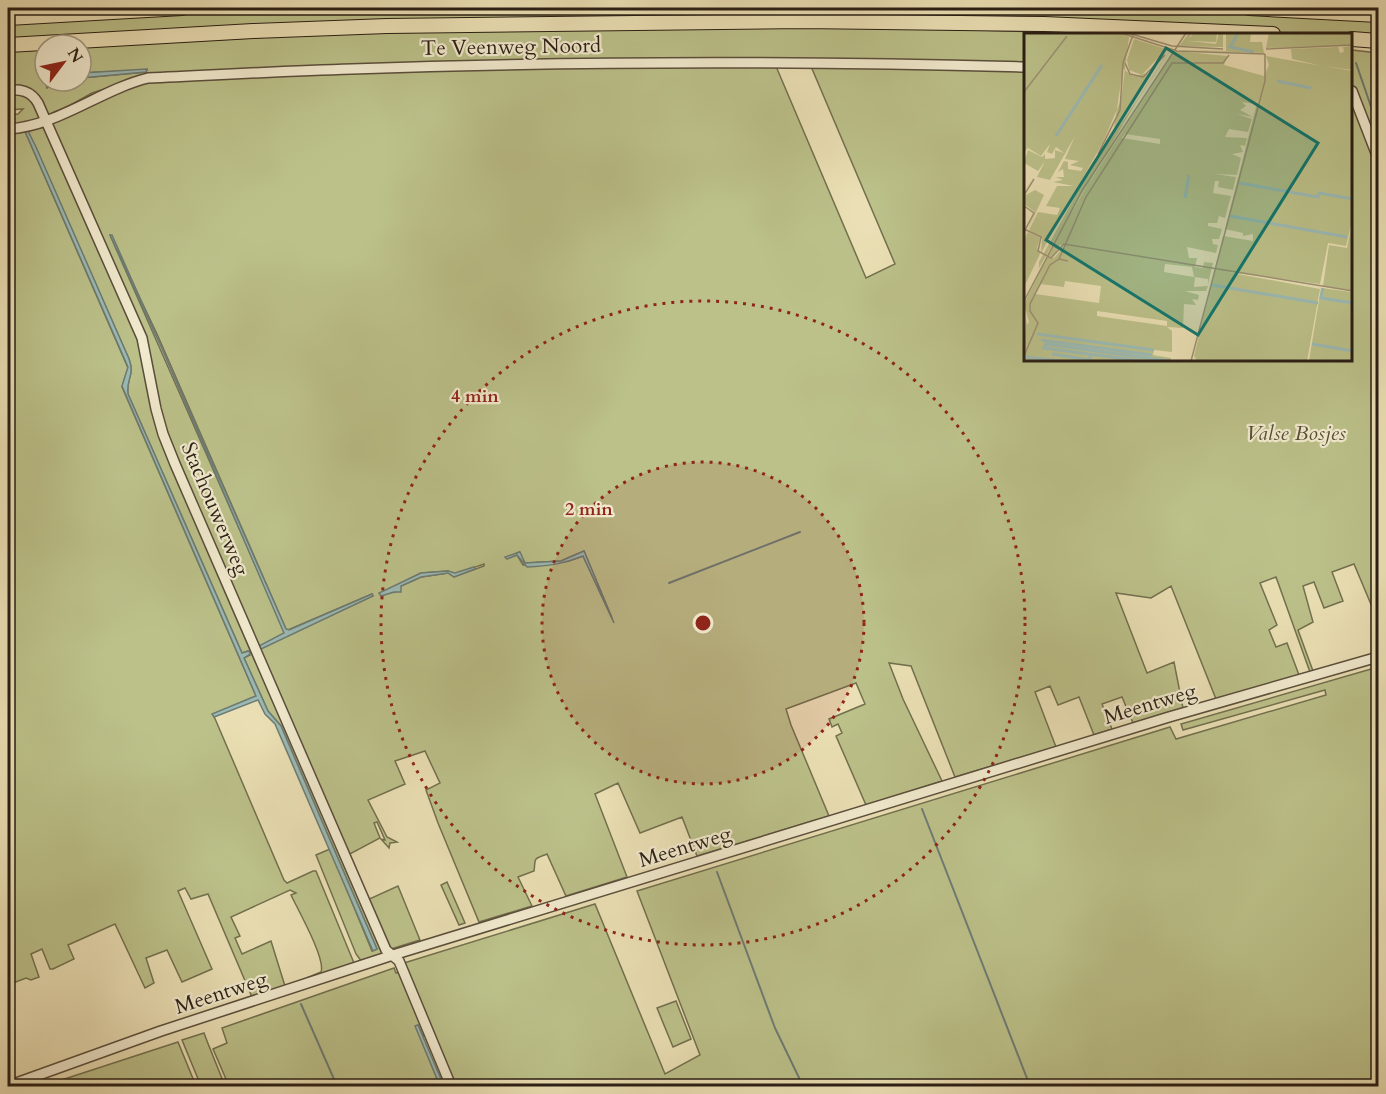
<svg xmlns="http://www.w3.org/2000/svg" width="1386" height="1094" font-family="Cardo,serif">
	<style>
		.green { fill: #bcc18a; stroke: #72704f; stroke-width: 1.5; fill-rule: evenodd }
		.water { fill: #9bbbb6; stroke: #6d7c75; stroke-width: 1.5 }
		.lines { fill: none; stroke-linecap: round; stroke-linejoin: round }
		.stream { stroke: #6d7c75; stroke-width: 2 }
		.minor-casing { stroke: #5a4e3c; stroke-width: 12 }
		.highway-casing { stroke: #291e14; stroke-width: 16 }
		.minor { stroke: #f2ebcf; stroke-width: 9 }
		.highway { stroke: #ebe0b5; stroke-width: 14 }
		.ring { fill: none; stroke: #8f2418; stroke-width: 3; stroke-dasharray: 3 6 }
		.labels { text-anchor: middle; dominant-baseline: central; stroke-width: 4.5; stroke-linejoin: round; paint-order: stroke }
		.street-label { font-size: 21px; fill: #291e14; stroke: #f2ebcf }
		.park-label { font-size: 21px; font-style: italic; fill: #554f37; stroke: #f2ebcf }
		.inset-river { fill: none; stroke: #9bbbb6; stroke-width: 3 }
		.inset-road { fill: none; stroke: #9d9275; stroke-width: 1.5 }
		.view { fill: #0f766e; fill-opacity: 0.15; stroke: #0f766e; stroke-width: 3 }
		.inset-edge { fill: none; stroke: #291e14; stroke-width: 3 }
		.centre { fill: #8f2418; stroke: #f2ebcf; stroke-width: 3 }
		.ring-label { font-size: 18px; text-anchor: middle; font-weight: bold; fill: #8f2418; stroke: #f2ebcf; stroke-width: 4.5; stroke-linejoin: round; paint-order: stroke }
	</style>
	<rect width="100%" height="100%" fill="#ebe0b5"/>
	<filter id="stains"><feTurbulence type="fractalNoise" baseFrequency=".00333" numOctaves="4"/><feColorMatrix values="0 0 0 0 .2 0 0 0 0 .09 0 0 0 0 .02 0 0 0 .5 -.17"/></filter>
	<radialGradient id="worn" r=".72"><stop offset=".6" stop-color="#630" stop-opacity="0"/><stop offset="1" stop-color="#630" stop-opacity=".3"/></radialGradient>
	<!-- green -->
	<g class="green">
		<polygon points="265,8 1171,8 1339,16 1378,20 1378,37 997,20 764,16 515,18 272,25 8,41 8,22"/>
		<polygon points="692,27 907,28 1113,34 1026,34 1026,66 590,61 126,82 92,93 51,116 46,113 37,95 8,87 8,52 45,49 44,79 47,88 57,81 81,81 81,78 146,72 147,70 81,73 81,47 325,34"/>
		<polygon points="1352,50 1378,53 1378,152 1352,86"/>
		<path d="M775,64L866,278L895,264L810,64L1026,69V360H1352V96L1378,162V621L1354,564L1332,572L1343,601L1324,608L1314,582L1303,586L1313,622L1298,630L1313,671L1310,672L1276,577L1260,583L1277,625L1269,630L1276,647L1287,643L1299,675L1216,699L1171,586L1151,598L1116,593L1147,673L1174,662L1183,708L1133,723L1122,697L1102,704L1112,729L1094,735L1079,697L1058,705L1050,686L1035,692L1056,747L955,777L911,666L889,663L903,699L942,781L866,805L836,736L842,733L838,724L832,727L829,719L865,704L856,683L786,709L791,725L829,816L697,856L682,817L640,833L618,783L595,794L627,877L566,896L547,854C532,860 536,857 534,871L518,877L532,906L479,922L438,823L426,790L440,783L425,751L395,761L405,784L368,800L387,837L397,842L390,843L389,848L381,839L385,840L377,822L374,823L380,838L348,855L169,442L162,418L151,365L51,125L52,122L140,82L294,73ZM110,235L157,334L286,629L288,630L372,594L373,596L261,648L260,646L285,633ZM584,551L612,618L583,556C561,565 546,564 523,565L517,555L506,558L519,552L525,563L561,561ZM484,564V566L454,577L448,573L421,577L401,586L396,592L379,594L421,573L448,571L455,574Z"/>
		<path d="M19,93C32,97 34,106 40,118L38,121L8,126V115L18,114L23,109L8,110V94Z"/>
		<path d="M40,126L46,130L138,335L154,412L378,940L382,952L380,956L362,962L356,954L316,855L330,849L372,951L377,949L281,726L268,711L244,658L250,655L248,651L242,653L128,394C126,378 135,376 129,359L27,129Z"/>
		<path d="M24,129L128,368L122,387L256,696L213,714L284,880L287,883L313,871H316L354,963L297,984V982L321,972C326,959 298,910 291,895L296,893L290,890L231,917L240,936L235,938L242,954L271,941L285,986L252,997L208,894L191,899L185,888L178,891L212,969L182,982L167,950L146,958L154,983L145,988L115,924L68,945L74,959L53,969H50L42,949L31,954L39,977L31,980L26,978L8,985V130Z"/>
		<polygon points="1378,667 1378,1086 456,1086 433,1032 423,1036 418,1025 416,1027 440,1086 304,1086 301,1080 276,1086 229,1086 213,1049 227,1043 222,1028 394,968 396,973 407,970 404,963 595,904 665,1074 700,1055 637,891 1170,727 1176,739 1326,695 1325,690 1183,730 1181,724"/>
		<polygon points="447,882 465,923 459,925 441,885"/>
		<polygon points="398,886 420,940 391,949 367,900"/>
		<polygon points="676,1001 691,1039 673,1047 657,1008"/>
		<polygon points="204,1033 207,1041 225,1086 201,1086 182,1040"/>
		<polygon points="178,1042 196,1086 43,1086"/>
	</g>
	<!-- water -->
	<g class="water">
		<polygon points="147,69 146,72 81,78 81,73"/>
		<path d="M24,129H27L36,147L129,359C135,376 126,378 128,394L242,653L249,651L250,654L244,658L268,711L281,726L377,949L373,951L275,724L265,714L258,700L214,717L212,714L256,696L122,386L128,367Z"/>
		<polygon points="110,235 112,235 286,629 289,630 372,594 373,596 261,649 259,646 284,633 162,349"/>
		<path d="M584,551L614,623L583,556C564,564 547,566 527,567L517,555L507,559L505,557L520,552L525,563L561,561Z"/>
		<polygon points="474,567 475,569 454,577 448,573 421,577 401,586 401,592 394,592 381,596 379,593 421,573 448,571 455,573"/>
		<polygon points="418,1025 444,1086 440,1086 415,1026"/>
	</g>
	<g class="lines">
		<!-- stream -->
		<g class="stream">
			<polyline points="1356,63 1378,127"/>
			<polyline points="669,583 800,532"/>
			<polyline points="922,809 1030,1086"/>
			<polyline points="717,872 775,1028 803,1086"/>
			<polyline points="301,1004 337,1086"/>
		</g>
		<!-- minor casing -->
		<g class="minor-casing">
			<g id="minor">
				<path d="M8,90C21,89 31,91 38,103L142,338L156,409L163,434L175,464L386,950L399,961L451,1086"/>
				<polyline points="1352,91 1378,158"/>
				<path d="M8,129C58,126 100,90 148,78C216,75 284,71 352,69C577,61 801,61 1026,67"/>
				<polyline points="8,1086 161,1031 393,955 1169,717 1378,657"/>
			</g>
		</g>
		<!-- highway casing -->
		<g class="highway-casing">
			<g id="highway">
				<polyline points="1249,8 1378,15"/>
				<polyline points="8,18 182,8"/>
				<polyline points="1352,39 1378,41"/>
				<polyline points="8,45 253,31 387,26 803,21 1044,24 1273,34"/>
			</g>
		</g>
		<!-- minor -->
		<use href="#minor" class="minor"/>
		<!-- highway -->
		<use href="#highway" class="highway"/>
	</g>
	<!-- distance rings -->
	<circle cx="703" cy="623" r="161" fill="#8f2418" fill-opacity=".12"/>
	<g class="ring">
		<circle cx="703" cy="623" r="161"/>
		<circle cx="703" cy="623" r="322"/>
	</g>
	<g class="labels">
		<!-- street labels -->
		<g class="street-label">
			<text transform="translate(511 47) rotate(-1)">Te Veenweg Noord</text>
			<text transform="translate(215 509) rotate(67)">Stachouwerweg</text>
			<text transform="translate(1150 704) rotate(-17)">Meentweg</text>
			<text transform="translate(685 847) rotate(-17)">Meentweg</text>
			<text transform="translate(221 993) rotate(-18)">Meentweg</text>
		</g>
		<!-- park labels -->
		<g class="park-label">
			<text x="1296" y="433">Valse Bosjes</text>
		</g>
	</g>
	<!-- overview -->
	<g transform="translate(1024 33)">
		<rect width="328" height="328" fill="#ebe0b5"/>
		<path d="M0,0H44L42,4L45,0H95L105,4L97,67L79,109L17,220L18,206L5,197L14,179L33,182L36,175L22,173L33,153H50L29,149L39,147L32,144H40L39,136L34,139L40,128L44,129V136L57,138L59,135L46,132L55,128L41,126L51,103L26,147L13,144L21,128L14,138L0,130L4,117L18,124L21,121V126L31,125V117L40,120L32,114L28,121L23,119L26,111L17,123L4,115L0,119ZM158,0L111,71L15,235V229L64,140ZM165,0H168L165,5L170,0H193L192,9L164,8L192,11L195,0H199V14L155,13ZM202,0H227L226,9H238L240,20L154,17L202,18ZM245,0H328V12L242,15ZM110,6L142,16L118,42L105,37L103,27ZM328,13V37L300,33L328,38L329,184L322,213L304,210L296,251L203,239L296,256L283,328H168H173L170,323L199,203L229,208V201L219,203V200L201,196L234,66L232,71L218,69L222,73L216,77L229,84L213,81L228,86L224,99L205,96L201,104L223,105L221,113L216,112L219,119L208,121L217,125L213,142L191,141L212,144L209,157L194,154L195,148H191L189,160L207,163L201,185L195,183L193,190H184V193L198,196L195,206H188L189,211L194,212L192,220L163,214L165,225H173L171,234L179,235L180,229L189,230L184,251V246L171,244L170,254L184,253L182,258H161L175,262L174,267L168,266L172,272L160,271L159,295L143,294L148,298V319L130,317L129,322L147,325V328H0L2,284L3,292L5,289L0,271L23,224L30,225L42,211L36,212L29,224L24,223L55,165L151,18L203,23L200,32L240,43L245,32L242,23L298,33L268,26L267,16L314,14L316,20L320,19L319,14ZM101,101L136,106V111L98,105ZM141,231L168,234L170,244L140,239ZM41,248L77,253L75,270L11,261L16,251L40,254ZM73,278L143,288V293L73,283ZM99,36L109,43L126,40L90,95ZM11,157L20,162L4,196L11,179L0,171V163ZM328,190V258L299,253L305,212L323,215ZM4,199L16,205L13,215L16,221L0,254V207ZM297,255L328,259V328H285Z" fill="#bcc18a" fill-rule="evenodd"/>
		<path class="inset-river" d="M214,0L206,14L230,19M253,48L287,55M32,103L78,32M215,150L294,164L295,160L329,166M161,165L165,142M206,183L323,204M188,252L294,270M299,255L297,265L329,270M13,301L130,317M17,307L128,322M288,311L329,318M28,321L66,327V322M2,324L36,328M117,328L20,315L22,311L145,328"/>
		<path class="inset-road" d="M97,0L153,18L241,21M104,0L148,13L199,16M242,16L329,12M101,30L106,41L119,44L141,22M0,59L43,3M74,121L96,77L99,30L109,2M62,142L77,118M0,162L10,146M0,173L10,180L0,199M0,196L17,204L14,218L27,225L40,211L329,258M35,226L62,164L148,30H199L205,22M0,268L59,156L162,0M0,323L14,290L6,278V271L26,232L35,226L44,228M167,328L241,48V21"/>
		<path class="view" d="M142,15L294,110L174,302L22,207Z"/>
		<rect width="328" height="328" class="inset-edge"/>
	</g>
	<circle cx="703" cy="623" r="9" class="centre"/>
	<g class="ring-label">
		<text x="475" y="402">4 min</text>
		<text x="589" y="515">2 min</text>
	</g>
	<!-- margin -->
	<rect width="1386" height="1094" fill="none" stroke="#ebe0b5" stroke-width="30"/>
	<rect x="9" y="9" width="1368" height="1076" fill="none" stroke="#291e14" stroke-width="3"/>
	<rect x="15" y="15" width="1356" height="1064" fill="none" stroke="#291e14" stroke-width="1.5"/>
	<!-- north arrow -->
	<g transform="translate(63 63) rotate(58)"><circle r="28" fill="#f2ebcf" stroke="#a29984" stroke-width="1.5"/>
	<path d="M0-4.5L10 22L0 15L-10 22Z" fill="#8f2418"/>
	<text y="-9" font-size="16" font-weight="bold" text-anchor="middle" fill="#291e14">N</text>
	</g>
	<rect width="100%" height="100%" filter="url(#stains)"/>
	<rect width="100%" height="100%" fill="url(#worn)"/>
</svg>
